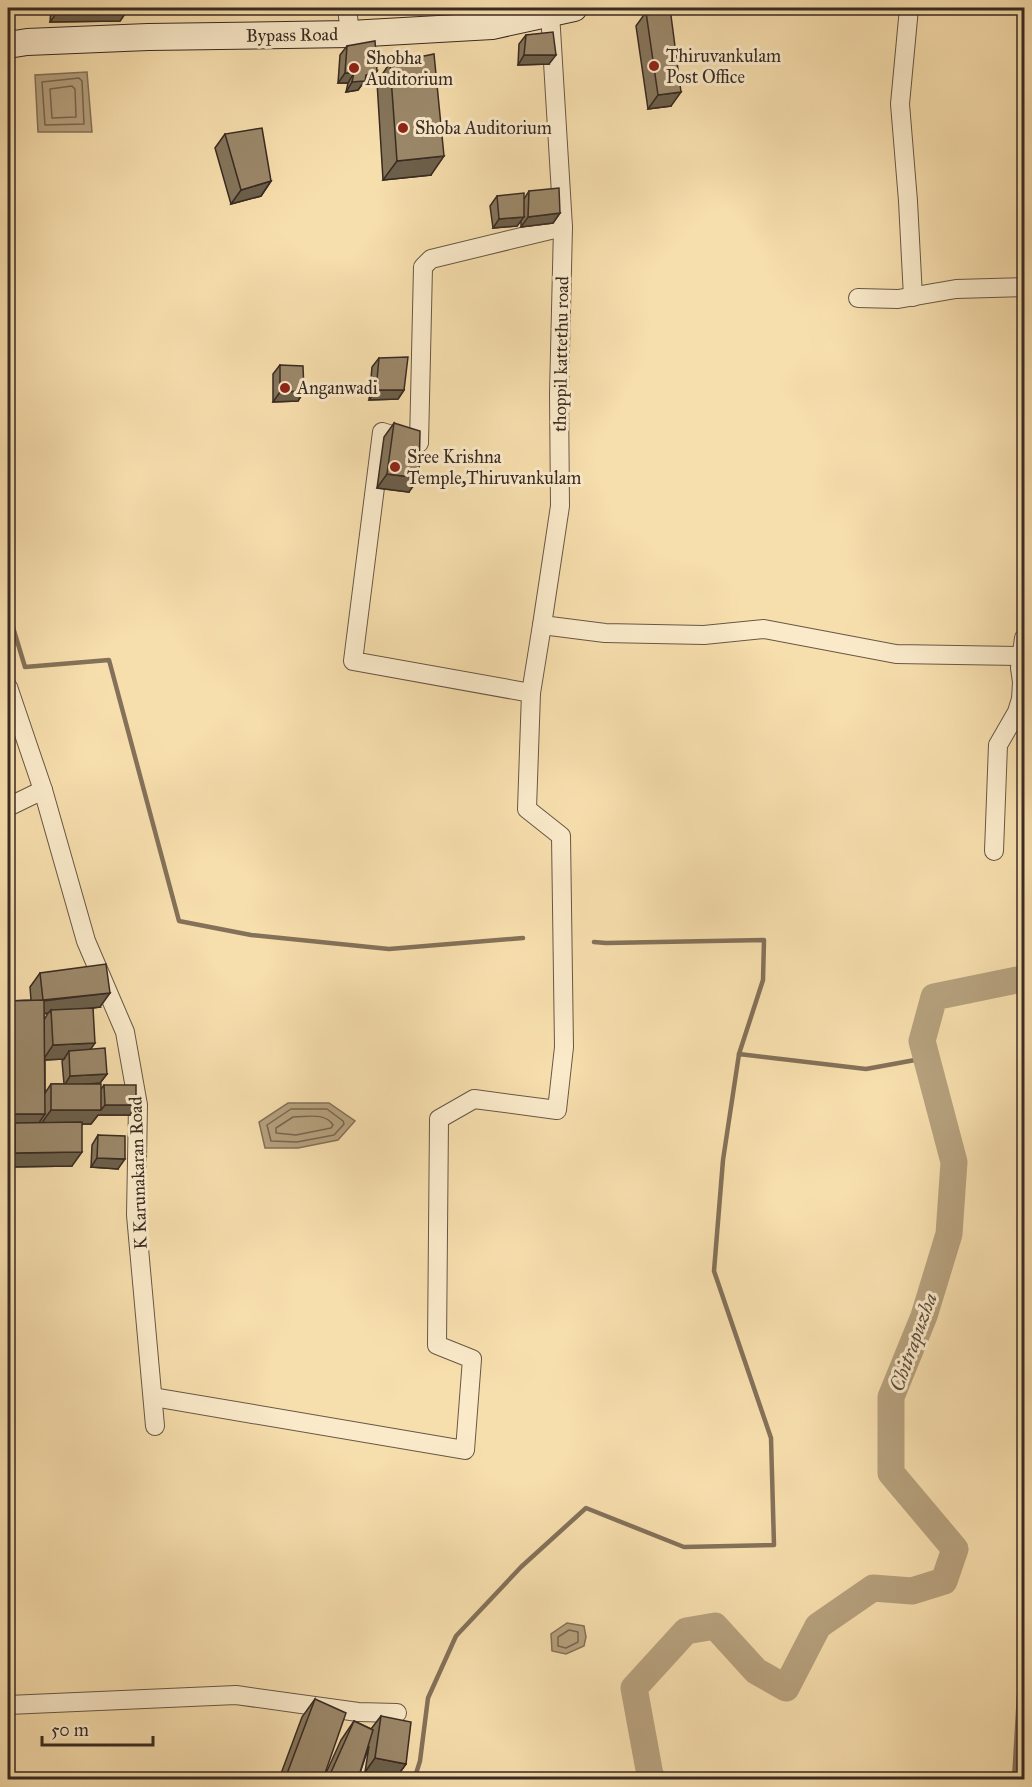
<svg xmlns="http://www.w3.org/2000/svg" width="1032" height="1787" font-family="'IM FELL Great Primer',serif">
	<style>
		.water { fill: #b6a17e; stroke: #847159; stroke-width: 1.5 }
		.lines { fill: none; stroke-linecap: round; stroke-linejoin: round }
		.shore { stroke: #776650; stroke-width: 1.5 }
		.stream { stroke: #847159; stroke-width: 4.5 }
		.river { stroke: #b6a17e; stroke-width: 27 }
		.street-casing { stroke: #685745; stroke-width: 20 }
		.secondary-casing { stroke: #382a22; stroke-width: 28 }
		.street { stroke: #faeaca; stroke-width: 18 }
		.secondary { stroke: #faeaca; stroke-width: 26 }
		.wall { fill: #85755b; stroke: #382a22; stroke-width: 1.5; fill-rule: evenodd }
		.shaded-wall { fill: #6c5f4a; stroke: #382a22; stroke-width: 1.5 }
		.building { fill: #9b886a; stroke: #382a22; stroke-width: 1.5 }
		.poi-dot { fill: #8f2418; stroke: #faeaca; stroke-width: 2 }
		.labels { text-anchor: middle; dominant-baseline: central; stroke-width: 6; stroke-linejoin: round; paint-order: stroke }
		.street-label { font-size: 18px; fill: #382a22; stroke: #faeaca }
		.poi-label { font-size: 18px; fill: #382a22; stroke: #faeaca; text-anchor: start }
		.water-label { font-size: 20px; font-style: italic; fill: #5e4e3e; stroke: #faeaca }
	</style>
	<rect width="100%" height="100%" fill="#f7dead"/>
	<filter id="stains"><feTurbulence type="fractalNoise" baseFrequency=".00333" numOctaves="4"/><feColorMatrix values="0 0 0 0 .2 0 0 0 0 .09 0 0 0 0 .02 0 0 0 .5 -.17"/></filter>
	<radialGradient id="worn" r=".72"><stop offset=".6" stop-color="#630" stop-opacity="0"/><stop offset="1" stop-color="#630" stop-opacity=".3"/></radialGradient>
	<!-- water -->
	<g class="water">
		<polygon points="87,72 92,132 38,132 35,75"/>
		<polygon points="288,1103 329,1103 355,1121 338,1140 298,1148 265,1148 259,1122"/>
		<polygon points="567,1623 584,1626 586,1637 584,1646 566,1654 552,1651 551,1634"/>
	</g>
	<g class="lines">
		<!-- shore -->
		<g class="shore">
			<polygon points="79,78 82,81 84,124 45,125 42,82"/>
			<polygon points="72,86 75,89 76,117 52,118 50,89"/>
			<polygon points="291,1109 327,1109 343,1121 344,1124 334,1135 297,1142 271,1141 267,1125"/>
			<path d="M293,1117C307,1117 325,1112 333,1125L331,1128L296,1135L276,1133V1128Z"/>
			<polygon points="569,1630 578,1632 578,1642 566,1648 558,1646 558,1637"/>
		</g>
		<!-- stream -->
		<g class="stream">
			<polyline points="8,611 25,667 109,660 179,921 251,935 389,949 523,938"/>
			<polyline points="594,942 606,943 764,940 763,980 739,1054"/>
			<polyline points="414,1780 420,1761 428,1698 456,1636 521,1567 586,1508 684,1547 774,1545 771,1438 714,1271 723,1160 739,1054 866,1069 926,1058"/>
			<polyline points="1014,1780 1019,1695 1024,1694"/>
		</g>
		<!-- river -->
		<polyline class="river" points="653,1780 650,1775 634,1688 686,1631 715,1626 756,1671 786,1688 818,1626 873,1588 912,1591 944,1581 955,1549 891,1473 891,1397 924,1316 949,1234 954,1162 922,1041 934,997 1017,980 1024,982"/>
		<!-- street casing -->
		<g class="street-casing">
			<g id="street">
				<polyline points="347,8 350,34"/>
				<polyline points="909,8 900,104 908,201 913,297"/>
				<polyline points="858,298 898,299 956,289 1024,287"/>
				<polyline points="542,625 560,506 559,394 563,227"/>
				<polyline points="8,687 43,790 86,941 125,1032 138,1105 136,1215 155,1426"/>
				<polyline points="531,693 542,625 605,633 704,635 764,629 896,654 1022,656"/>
				<polyline points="8,807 43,790"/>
				<polyline points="994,851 998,745 1017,712 1021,699 1022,682 1020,668 1024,638"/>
				<polyline points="153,1397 465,1450 472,1359 437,1345 439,1119 474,1099 557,1110 564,1047 561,836 527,809 531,693 353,661 382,432 419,443 423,267 431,259 563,227 550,13"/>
				<polyline points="8,1705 236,1695 358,1712 397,1713"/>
			</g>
		</g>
		<!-- secondary casing -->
		<g class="secondary-casing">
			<polyline id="secondary" points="8,45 27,42 148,37 350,34 492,26 574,8"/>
		</g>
		<!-- street -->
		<use href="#street" class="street"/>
		<!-- secondary -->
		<use href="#secondary" class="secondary"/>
	</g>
	<!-- wall -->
	<g class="wall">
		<polygon points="51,8 129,8 120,21 50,22"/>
		<polygon points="646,12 671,106 648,109 636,26"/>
		<polygon points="526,35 549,64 518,65 519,44"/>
		<polygon points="347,46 371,80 363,83 358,90 346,92 348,83 338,83 340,55"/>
		<polygon points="390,63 431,175 383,180 377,82"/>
		<polygon points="225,134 271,181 261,196 231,204 215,148"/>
		<polygon points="529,191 560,213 553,223 521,227 521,220 517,226 493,228 490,206 497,196 524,199"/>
		<polygon points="379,358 404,390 398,399 369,400 372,367"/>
		<polygon points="280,365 304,391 298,401 273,402 273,374"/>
		<polygon points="394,423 409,492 377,488 384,437"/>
		<path d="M40,973L100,1007L93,1008L91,1049L107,1074L100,1083L89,1084L101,1089L104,1085L130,1115H98L91,1124H82L72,1166L8,1167V1001L31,1000L30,987ZM48,1013L44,1020V1014ZM64,1059L62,1061L64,1084H51L45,1093V1060Z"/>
		<polygon points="98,1135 118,1169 91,1167 92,1145"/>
		<polygon points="315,1699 326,1773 341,1740 354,1721 371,1729 381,1716 406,1764 396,1778 365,1772 369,1746 358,1779 279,1779 302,1717"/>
	</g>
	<!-- shaded-wall -->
	<g class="shaded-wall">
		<polygon points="60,8 129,8 120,21 50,22"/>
		<polygon points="524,55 556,55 549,64 518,65"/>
		<polygon points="377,71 371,80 363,83 358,90 346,92 352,82 366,75"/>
		<polygon points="345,73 354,73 348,83 338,83"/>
		<polygon points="681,92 671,106 648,109 658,95"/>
		<polygon points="444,156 431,175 383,180 397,161"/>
		<polygon points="271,181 261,196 231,204 241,190"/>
		<polygon points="560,213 553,223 521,227 528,217"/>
		<polygon points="524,217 517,226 493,228 499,219"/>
		<polygon points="376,390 404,390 398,399 369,400"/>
		<polygon points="304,391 298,401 273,402 280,392"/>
		<polygon points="387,474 419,478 409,492 377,488"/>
		<polygon points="110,993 100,1007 51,1013 51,1010 48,1013 33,1015 43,1001"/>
		<polygon points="95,1043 85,1057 69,1051 64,1059 43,1060 53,1045"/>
		<polygon points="107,1074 100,1083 64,1086 70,1076"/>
		<polygon points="105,1105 136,1105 130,1115 98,1115 91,1124 41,1124 51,1110 101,1110"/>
		<polygon points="9,1114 45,1114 32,1133 15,1123 8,1133 8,1116"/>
		<polygon points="82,1152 72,1166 8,1167 8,1164 15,1153"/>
		<polygon points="97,1158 125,1159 118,1169 91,1167"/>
		<polygon points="375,1758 406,1764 396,1778 365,1772"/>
	</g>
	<!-- building -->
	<g class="building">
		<polygon points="670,8 681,92 658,95 646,12"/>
		<polygon points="553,32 556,55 524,55 526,35"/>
		<polygon points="375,41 377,71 366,75 365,81 352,82 354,73 345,73 347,46"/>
		<polygon points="434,54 444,156 397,161 390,63"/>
		<polygon points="262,128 271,181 241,190 225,134"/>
		<polygon points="559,188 560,213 528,217 529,191"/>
		<polygon points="524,193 524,217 499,219 497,196"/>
		<polygon points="408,357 404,390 376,390 379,358"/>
		<polygon points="280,365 303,366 304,391 280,392"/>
		<polygon points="394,423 420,431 419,478 387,474"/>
		<polygon points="106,964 110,993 43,1000 40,973"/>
		<polygon points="44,1000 45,1114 9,1114 8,1001"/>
		<polygon points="93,1008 95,1043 53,1045 51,1010"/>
		<polygon points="105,1048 107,1074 70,1076 69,1051"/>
		<rect x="51" y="1084" width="50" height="26"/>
		<polygon points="104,1085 136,1085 136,1105 105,1105"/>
		<polygon points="82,1122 82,1152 15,1153 15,1123"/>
		<polygon points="98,1135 125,1136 125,1159 97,1158"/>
		<polygon points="315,1699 346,1713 323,1779 285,1779"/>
		<polygon points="381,1716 411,1722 406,1764 375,1758"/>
		<polygon points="354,1721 373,1730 358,1779 328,1779"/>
	</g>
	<!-- markers -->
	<g class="poi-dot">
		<circle cx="654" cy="66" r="6"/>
		<circle cx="354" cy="68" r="6"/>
		<circle cx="403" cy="128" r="6"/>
		<circle cx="285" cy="388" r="6"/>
		<circle cx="395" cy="467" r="6"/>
	</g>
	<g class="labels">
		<!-- street labels -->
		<g class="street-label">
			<text transform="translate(292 35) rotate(-1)">Bypass Road</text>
			<text transform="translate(561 354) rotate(-89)">thoppil kattethu road</text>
			<text transform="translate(138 1173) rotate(-92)">K Karunakaran Road</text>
		</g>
		<!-- poi labels -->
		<g class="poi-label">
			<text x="666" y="56">Thiruvankulam<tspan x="666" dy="21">Post Office</tspan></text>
			<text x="366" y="58">Shobha<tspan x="366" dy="21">Auditorium</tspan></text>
			<text x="415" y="128">Shoba Auditorium</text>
			<text x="297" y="388">Anganwadi</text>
			<text x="407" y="457">Sree Krishna<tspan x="407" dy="21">Temple,Thiruvankulam</tspan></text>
		</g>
		<!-- water labels -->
		<g class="water-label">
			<text transform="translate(913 1342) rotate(-70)">Chitrapuzha</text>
		</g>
	</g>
	<!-- margin -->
	<rect width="1032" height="1787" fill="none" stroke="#f7dead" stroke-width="30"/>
	<rect x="9" y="9" width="1014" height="1769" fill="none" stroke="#382a22" stroke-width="3"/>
	<rect x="15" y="15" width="1002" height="1757" fill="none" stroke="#382a22" stroke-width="1.5"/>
	<!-- scale -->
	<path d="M42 1736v9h111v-9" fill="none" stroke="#382a22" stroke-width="3"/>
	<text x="51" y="1736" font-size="18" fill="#382a22" stroke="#faeaca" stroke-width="4.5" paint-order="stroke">50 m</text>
	<rect width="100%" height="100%" filter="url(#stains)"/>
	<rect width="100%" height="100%" fill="url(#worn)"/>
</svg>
